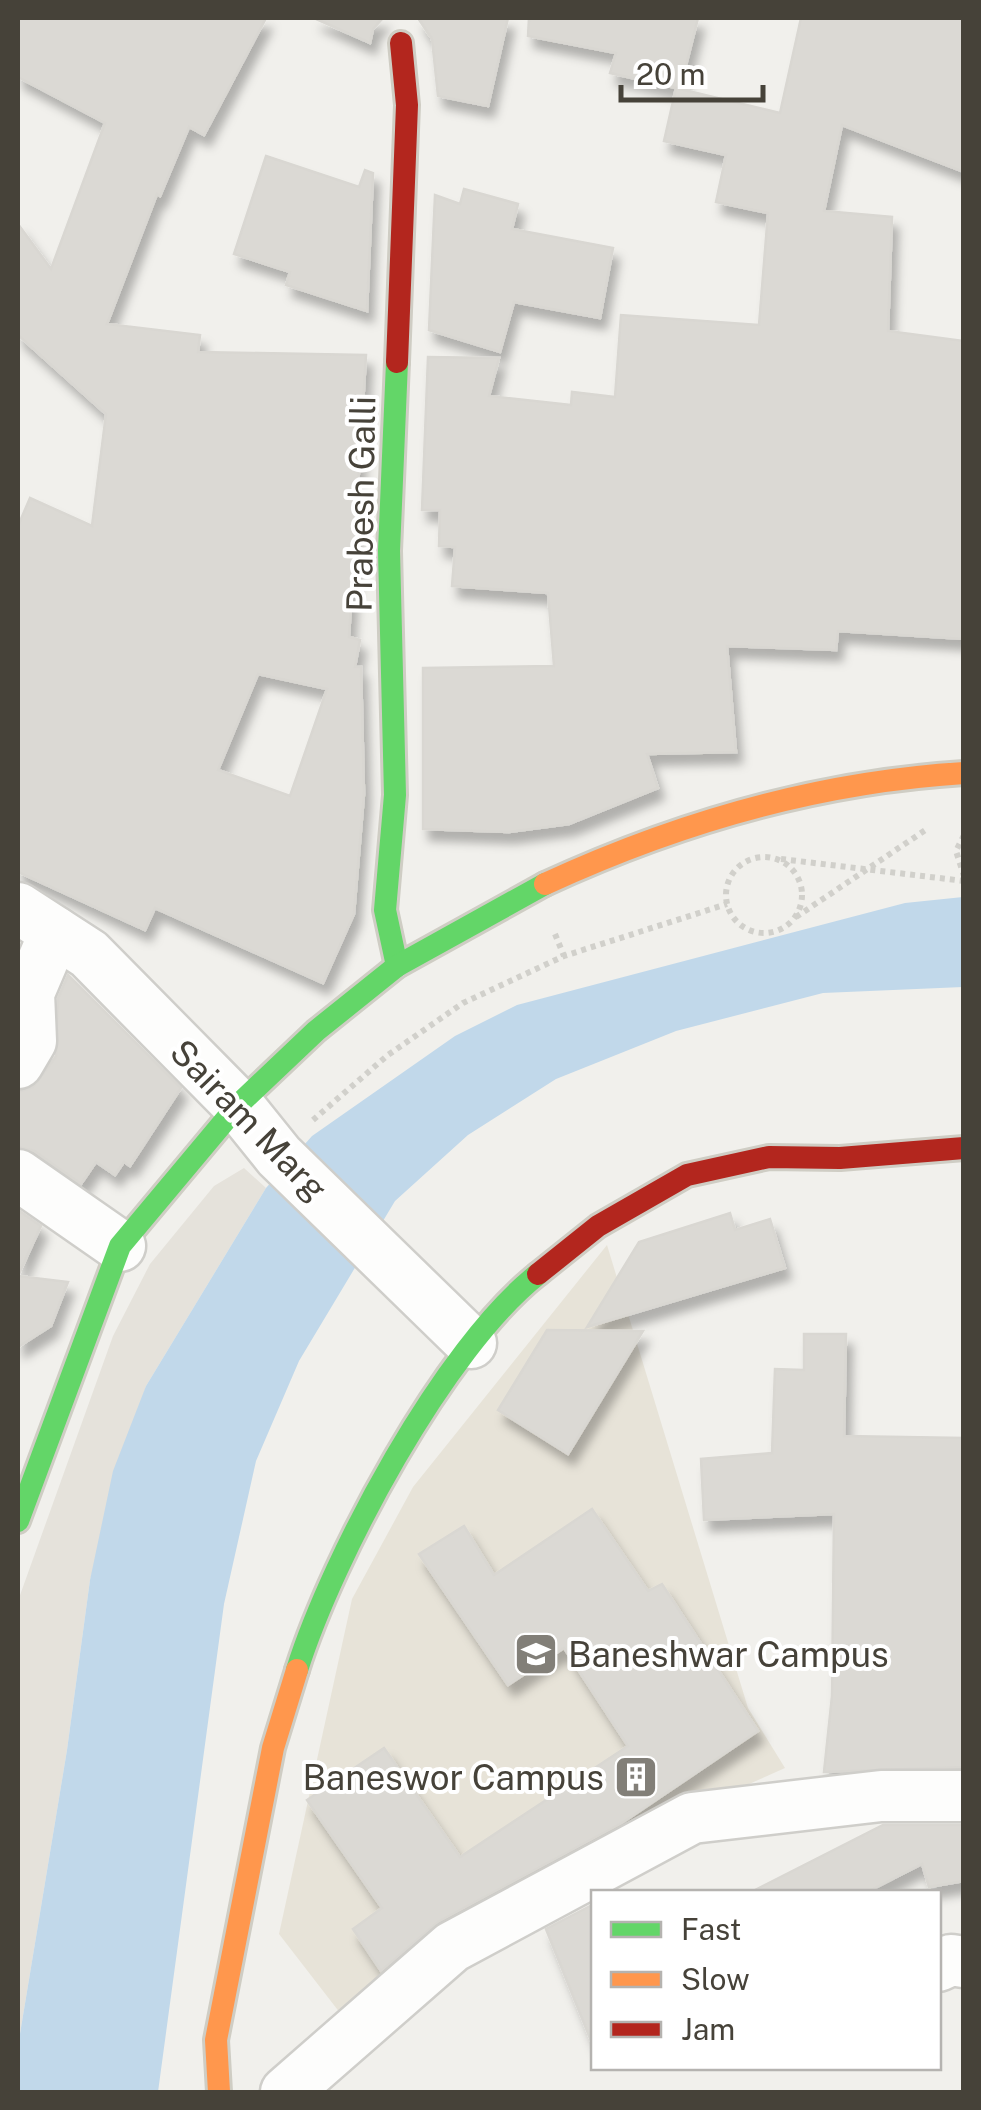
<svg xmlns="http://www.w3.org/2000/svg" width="981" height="2110" font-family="'Public Sans',sans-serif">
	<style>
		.residential { fill: #e5e2db }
		.education { fill: #e7e3d8 }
		.water { fill: #c1d8ea }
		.building { fill: #dbd9d4; stroke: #d9d7d2; stroke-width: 2.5; fill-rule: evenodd; filter: url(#shadow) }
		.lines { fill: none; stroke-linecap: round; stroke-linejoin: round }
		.street-casing { stroke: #cfceca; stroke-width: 55 }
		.fast-casing { stroke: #cfcdc4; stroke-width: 28 }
		.slow-casing { stroke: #cfcdc4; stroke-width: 28 }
		.jam-casing { stroke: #cfcdc4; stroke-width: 28 }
		.path { stroke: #d1d0cb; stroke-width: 6; stroke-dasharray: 5 5; stroke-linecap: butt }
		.street { stroke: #fdfdfc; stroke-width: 50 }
		.fast { stroke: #63d668; stroke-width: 22 }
		.slow { stroke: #ff974d; stroke-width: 22 }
		.jam { stroke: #b3261e; stroke-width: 22 }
		.labels { text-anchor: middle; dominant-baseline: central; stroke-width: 8; stroke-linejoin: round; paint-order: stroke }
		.street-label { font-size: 35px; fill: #464239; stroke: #fff }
		.poi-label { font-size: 35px; fill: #464239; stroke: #fff; text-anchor: start }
	</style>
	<defs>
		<filter id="shadow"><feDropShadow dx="6" dy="11" stdDeviation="5" flood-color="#0004"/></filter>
	</defs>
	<rect width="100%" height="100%" fill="#f1f0ec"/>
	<!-- residential -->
	<polygon class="residential" points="244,1168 266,1188 146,1386 90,1580 67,1750 18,2046 19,1598 113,1336 150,1264 214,1186"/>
	<!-- education -->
	<polygon class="education" points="607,1245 748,1708 785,1768 738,1789 354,2031 279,1934 352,1599 413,1487"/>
	<!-- water -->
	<polygon class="water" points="963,897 963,987 823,993 676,1031 556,1079 468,1135 395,1201 299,1361 256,1461 224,1604 158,2092 18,2092 18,2046 67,1750 90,1580 113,1471 146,1386 266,1188 312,1136 455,1036 517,1005 905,903"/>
	<!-- building -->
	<g class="building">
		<path d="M18,18H266L204,135L189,127L160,196L157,194L107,324L200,335L198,352L366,355L349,637L360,640L355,667H361L364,794L354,914L323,983L155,908L145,930L18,872V526L30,498L92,526L106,414L18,335V224L51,269L105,123L18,77ZM258,674L327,689L290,796L218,770Z"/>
		<polygon points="314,18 383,18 373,29 370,43"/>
		<polygon points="418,18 508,18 488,106 438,96 432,39"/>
		<polygon points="529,18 698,18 680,89 780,113 801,18 964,18 964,172 842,125 824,211 892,217 888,331 964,341 964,639 838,631 836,650 727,646 736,752 647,754 658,788 569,824 509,832 423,829 423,668 554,666 548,593 452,586 455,547 439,546 440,510 422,510 428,357 499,358 489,396 571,405 572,392 615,397 621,315 759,325 768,213 716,202 726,155 664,141 676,88 610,73 616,53 528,36"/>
		<polygon points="266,156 359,187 365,170 373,173 367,311 286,285 290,272 234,254"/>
		<polygon points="464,189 518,204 512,229 613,248 600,318 514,302 500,352 429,330 435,195 460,204"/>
		<polygon points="68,975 181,1088 130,1166 124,1162 115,1175 96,1162 81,1184 34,1151 18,1147 18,1092 33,1087 56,1056 58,998"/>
		<polygon points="18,1210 41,1226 18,1276 68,1282 51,1326 18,1347"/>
		<polygon points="730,1213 735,1230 770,1219 785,1268 587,1327 639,1242"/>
		<polygon points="547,1330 643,1331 568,1454 498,1410"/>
		<polygon points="804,1334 846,1334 844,1436 964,1438 964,1767 824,1772 832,1696 834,1514 704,1520 701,1459 772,1453 775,1369 804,1370"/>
		<polygon points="592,1509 648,1591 662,1584 758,1731 622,1823 438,1922 381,1971 353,1929 382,1908 307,1800 384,1748 460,1857 628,1746 564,1648 508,1685 419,1554 464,1526 494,1575"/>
		<polygon points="883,1825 964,1825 964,1881 929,1887 922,1864 867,1892 751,1892"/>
		<polygon points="594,1904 594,2042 592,2043 546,1929"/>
	</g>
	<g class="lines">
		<!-- street casing -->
		<g class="street-casing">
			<g id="street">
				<polyline points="18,908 89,954 238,1105 279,1156 471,1343"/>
				<polyline points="18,1063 31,1041 29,993 55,932"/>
				<polyline points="18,1175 120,1246"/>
				<polyline points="938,1966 951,1960 964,1962"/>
				<polyline points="286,2092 452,1947 692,1818 881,1796 964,1796"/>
			</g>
		</g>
		<!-- fast casing -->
		<g class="fast-casing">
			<g id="fast">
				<polyline points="397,362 389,551 395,795 385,910 397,966"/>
				<polyline points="18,1521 120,1246 238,1105 316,1031 397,966 545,884"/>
				<path d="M297,1670C333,1556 444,1348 538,1274"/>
			</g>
		</g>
		<!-- slow casing -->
		<g class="slow-casing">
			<g id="slow">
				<path d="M545,884C677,823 820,782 964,773"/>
				<polyline points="219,2092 216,2040 273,1748 297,1670"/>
			</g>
		</g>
		<!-- jam casing -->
		<g class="jam-casing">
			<g id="jam">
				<polyline points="397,362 407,105 401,43"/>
				<polyline points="538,1274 598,1226 687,1175 769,1157 840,1158 964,1148"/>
			</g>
		</g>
		<!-- path -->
		<g class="path">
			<polyline points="964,835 956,851 964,876"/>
			<circle cx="764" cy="895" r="38"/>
			<polyline points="781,859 964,881"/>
			<polyline points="796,917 927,829"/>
			<polyline points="555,934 564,956"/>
			<polyline points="313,1120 388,1055 463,1003 564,956 727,904"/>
		</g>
		<!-- street -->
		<use href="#street" class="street"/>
		<!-- fast -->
		<use href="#fast" class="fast"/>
		<!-- slow -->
		<use href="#slow" class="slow"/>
		<!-- jam -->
		<use href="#jam" class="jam"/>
	</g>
	<!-- icons -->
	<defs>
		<g id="university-square" transform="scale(2.25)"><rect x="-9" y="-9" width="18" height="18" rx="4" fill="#827f78" stroke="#fff"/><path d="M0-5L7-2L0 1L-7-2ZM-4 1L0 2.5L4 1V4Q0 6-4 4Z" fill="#fff"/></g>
		<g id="building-square" transform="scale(2.25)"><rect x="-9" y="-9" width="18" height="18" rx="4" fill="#827f78" stroke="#fff"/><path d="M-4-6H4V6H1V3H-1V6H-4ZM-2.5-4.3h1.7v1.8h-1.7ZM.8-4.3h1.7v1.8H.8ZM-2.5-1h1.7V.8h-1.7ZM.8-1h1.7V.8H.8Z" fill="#fff"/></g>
	</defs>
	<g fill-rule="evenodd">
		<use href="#university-square" x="536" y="1654"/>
		<use href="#building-square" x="636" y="1777"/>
	</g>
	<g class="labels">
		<!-- street labels -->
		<g class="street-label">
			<text transform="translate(361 504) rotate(-89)">Prabesh Galli</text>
			<text transform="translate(249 1120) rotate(46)">Sairam Marg</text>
		</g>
		<!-- poi labels -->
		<g class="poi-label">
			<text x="568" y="1654">Baneshwar Campus</text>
			<text x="604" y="1777" text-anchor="end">Baneswor Campus</text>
		</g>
	</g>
	<!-- border -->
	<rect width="981" height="2110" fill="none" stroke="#464239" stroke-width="40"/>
	<!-- legend -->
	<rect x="591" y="1890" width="350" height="180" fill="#ffffff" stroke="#b5b3b0" stroke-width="2.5"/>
	<rect x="611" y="1922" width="50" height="15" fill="#63d668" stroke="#b5b3b0" stroke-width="2.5"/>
	<text x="681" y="1940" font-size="30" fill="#464239">Fast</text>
	<rect x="611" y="1972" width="50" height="15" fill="#ff974d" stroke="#b5b3b0" stroke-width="2.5"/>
	<text x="681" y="1990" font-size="30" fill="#464239">Slow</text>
	<rect x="611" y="2022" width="50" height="15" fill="#b3261e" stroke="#b5b3b0" stroke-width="2.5"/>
	<text x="681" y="2040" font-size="30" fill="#464239">Jam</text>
	<!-- scale -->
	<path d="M621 85v15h142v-15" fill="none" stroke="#464239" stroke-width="5"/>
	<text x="636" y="85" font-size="30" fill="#464239" stroke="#ffffff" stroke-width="8" paint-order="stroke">20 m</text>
</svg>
